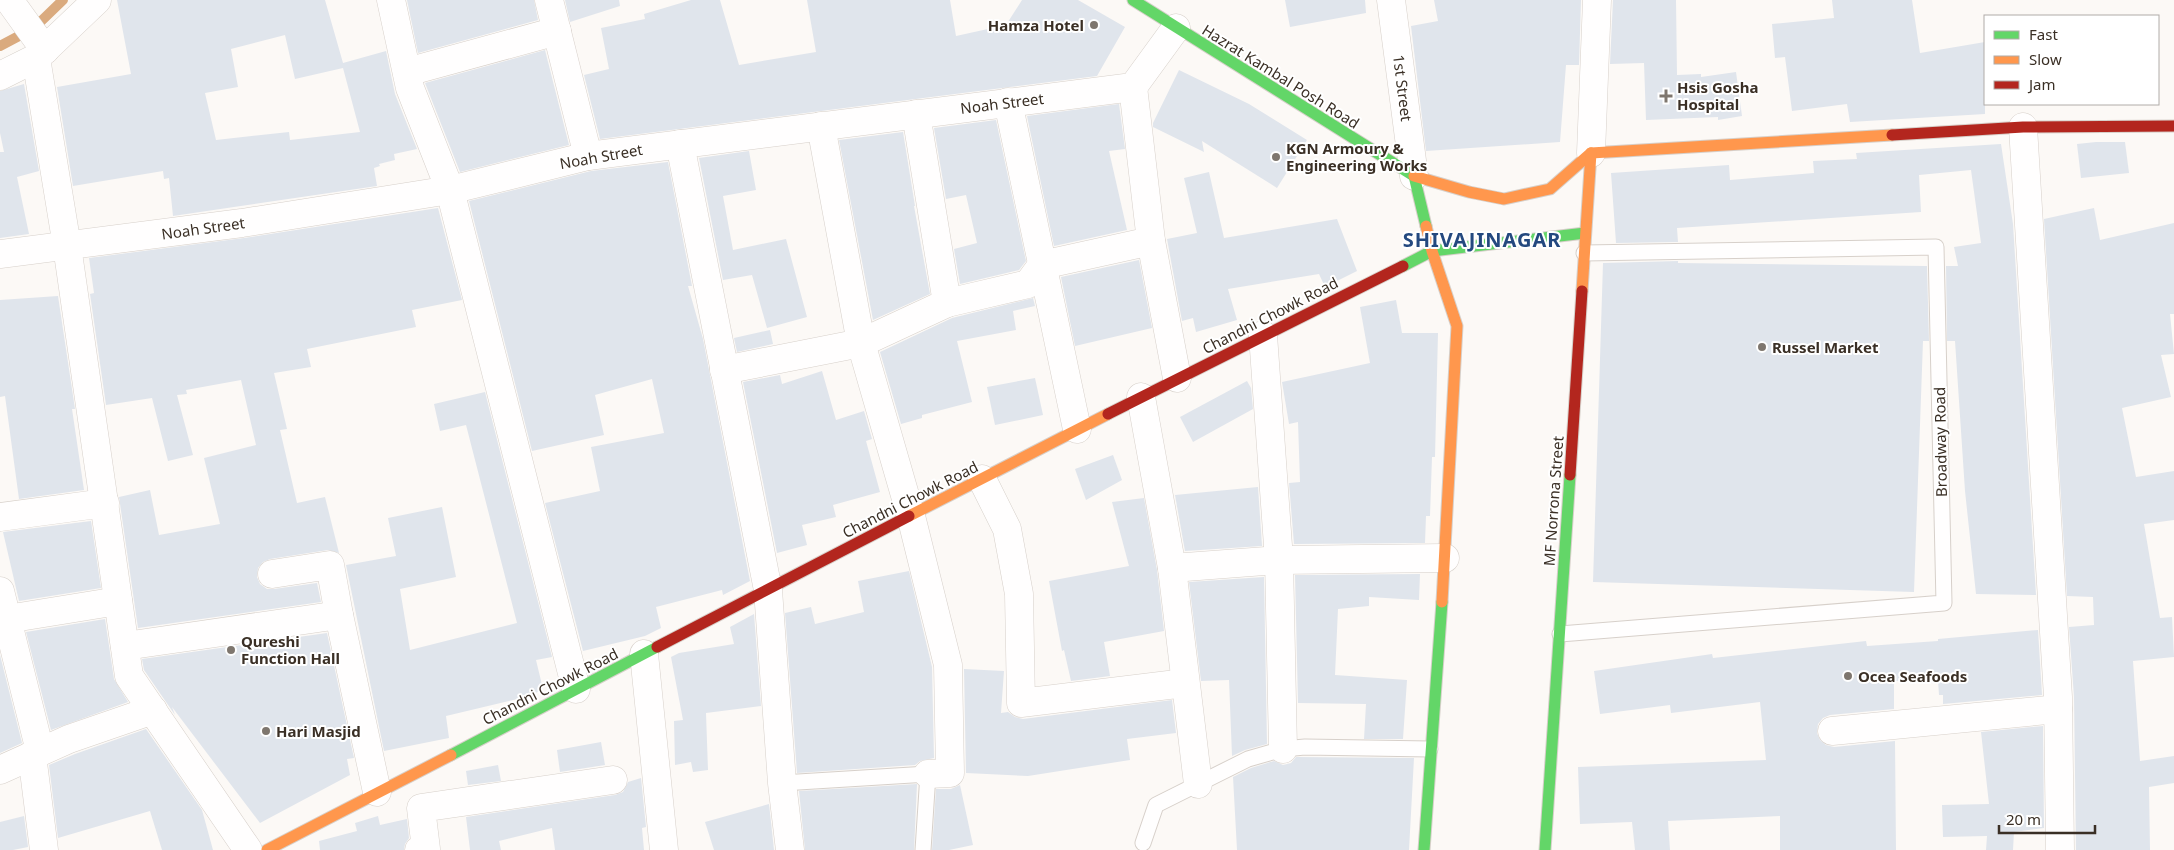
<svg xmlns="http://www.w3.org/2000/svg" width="2174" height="850" font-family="'Noto Sans',sans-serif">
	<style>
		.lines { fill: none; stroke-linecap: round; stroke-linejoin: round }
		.stream { stroke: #daaa7e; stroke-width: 10 }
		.building { fill: #e0e5ec; fill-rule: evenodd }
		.lane-casing { stroke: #d7d0ca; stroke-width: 17 }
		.street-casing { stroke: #d7d0ca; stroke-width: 29 }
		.fast-casing { stroke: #d7d0ca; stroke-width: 13 }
		.slow-casing { stroke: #d7d0ca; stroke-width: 13 }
		.jam-casing { stroke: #d7d0ca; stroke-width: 13 }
		.lane { stroke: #fffefe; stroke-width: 15 }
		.street { stroke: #fffefe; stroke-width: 28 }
		.fast { stroke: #63d668; stroke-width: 11 }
		.slow { stroke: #ff974d; stroke-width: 11 }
		.jam { stroke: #b3261e; stroke-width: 11 }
		.poi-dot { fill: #7e766e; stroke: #fff; stroke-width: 2 }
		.labels { text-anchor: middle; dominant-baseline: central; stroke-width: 4; stroke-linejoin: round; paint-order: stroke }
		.poi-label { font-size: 15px; font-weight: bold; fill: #3a2f25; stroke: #fff; text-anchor: start }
		.street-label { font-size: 15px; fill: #3a2f25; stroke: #fff }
		.district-label { font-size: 20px; font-weight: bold; letter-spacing: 1px; fill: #24497f; stroke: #fff }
	</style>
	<rect width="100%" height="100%" fill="#fcf9f6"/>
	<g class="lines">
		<!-- stream -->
		<polyline class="stream" points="0,46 34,28 63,0"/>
	</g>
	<!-- building -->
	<g class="building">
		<path d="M117,0H325L343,63L386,51L395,94L417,149L394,154L395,160L379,164L380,166L374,168L377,186L173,216L169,178L164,179L163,171L73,186L57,87L131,74ZM285,35L295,79L343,68L360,132L290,140L289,132L216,140L205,93L238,87L231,49Z"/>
		<polygon points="407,0 534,0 538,20 418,53"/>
		<polygon points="565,0 619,0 620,6 570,22"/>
		<polygon points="691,0 720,0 739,65 816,52 807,0 950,0 956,36 1006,25 1022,0 1078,0 1125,27 1097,76 600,139 584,75 609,69 601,28 645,19 644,14"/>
		<polygon points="1285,0 1365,0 1366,13 1290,27"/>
		<polygon points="1434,0 1581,0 1579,65 1566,65 1560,142 1426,151 1411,26 1438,21"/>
		<polygon points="1613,0 1676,0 1677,75 1701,74 1701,77 1736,72 1742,116 1718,120 1718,117 1646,120 1644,63 1610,64"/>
		<polygon points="1832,0 1912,0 1920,53 1985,42 1985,114 1850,122 1847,104 1792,111 1785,57 1775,58 1772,24 1834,18"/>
		<polygon points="545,50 569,145 460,172 425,83"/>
		<polygon points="1179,70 1249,104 1307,140 1277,188 1202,141 1204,152 1153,127 1153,123"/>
		<polygon points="24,84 39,171 17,177 29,234 0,238 0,152 4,152 0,133 0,91"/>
		<polygon points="1119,104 1125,149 1109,151 1127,230 1054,246 1027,116"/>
		<polygon points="996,120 1026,261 1019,270 960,284 954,249 977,243 966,195 946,199 934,128"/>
		<polygon points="903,132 915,206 914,206 930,294 873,320 839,140"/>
		<polygon points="2096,142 2125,142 2129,173 2081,178 2077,144"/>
		<polygon points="2001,144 2013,224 2036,595 1976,594 1965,491 1955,341 1947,341 1946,266 1958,266 1954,247 1981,243 1971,170 1919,175 1921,212 1677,228 1678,242 1616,243 1611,173 1729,165 1730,180 1814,173 1813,161 1857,159 1856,153"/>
		<polygon points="749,151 756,190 723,196 733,250 786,239 807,317 767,328 752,275 723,280 699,158"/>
		<polygon points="668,162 692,286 688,286 703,339 750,581 723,595 722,590 656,607 661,628 645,636 583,651 545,503 600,491 591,447 664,433 652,379 595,395 604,435 532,451 469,201 591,171"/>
		<polygon points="1209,172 1224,238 1337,219 1357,271 1325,287 1319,274 1228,289 1237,320 1196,332 1193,318 1182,321 1167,239 1197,233 1184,178"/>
		<polygon points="438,208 462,300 412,310 416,327 307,349 311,367 274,373 287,429 280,430 297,503 325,497 339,553 328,550 270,559 263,562 258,568 257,577 260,584 267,589 274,589 317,583 321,602 138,628 119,497 150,490 159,535 220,524 204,458 256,445 241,380 186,390 187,394 177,395 193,455 168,461 152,398 106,405 90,294 94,293 89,258 244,238"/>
		<polygon points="2094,208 2100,240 2174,223 2174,314 2170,314 2174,354 2161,355 2171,397 2122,408 2136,477 2174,471 2174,520 2144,524 2160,618 2172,617 2174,657 2133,661 2140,761 2174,756 2174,783 2149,787 2150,850 2076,850 2074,697 2069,627 2094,625 2093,597 2067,596 2044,219"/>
		<polygon points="1139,260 1152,328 1075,346 1061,277"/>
		<polygon points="1678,261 1678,263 1927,266 1929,341 1923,341 1914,592 1593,582 1603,263"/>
		<polygon points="58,296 75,409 72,409 84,490 19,499 5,396 0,397 0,300"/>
		<polygon points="1033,298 1035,306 1013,311 1016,330 957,341 972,402 922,415 922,418 901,424 880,352 952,318"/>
		<polygon points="1396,300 1402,333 1438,333 1435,457 1432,457 1430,516 1426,516 1425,543 1294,544 1289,483 1300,482 1298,422 1289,424 1282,382 1370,363 1360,307"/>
		<polygon points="770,330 773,344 737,352 734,338"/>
		<polygon points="822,371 836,420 864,411 872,439 866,441 880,492 833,505 836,517 802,525 807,545 777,553 743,382 780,375 782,384"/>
		<polygon points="1035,378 1043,415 995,425 987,387"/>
		<polygon points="1247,381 1251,388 1253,409 1193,442 1180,417"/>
		<polygon points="485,392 552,657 536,660 543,689 530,696 446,716 449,738 384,751 346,565 396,556 388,518 442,507 456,577 400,589 410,650 517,623 466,425 440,431 434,404"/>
		<polygon points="1113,455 1122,480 1086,500 1075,469"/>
		<polygon points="1258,487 1262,546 1185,551 1175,495"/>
		<polygon points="1144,498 1157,570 1164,631 1104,642 1110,676 1071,681 1064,650 1062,651 1049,581 1129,566 1112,502"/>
		<polygon points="91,521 101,588 19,601 3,532"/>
		<polygon points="909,571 932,667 934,758 920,761 915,765 797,773 785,613 811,607 815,624 864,612 858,581"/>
		<polygon points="1420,574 1419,600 1369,597 1369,606 1338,609 1335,675 1407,680 1403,739 1364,739 1366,704 1298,703 1295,575"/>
		<polygon points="1264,577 1267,744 1245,750 1232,756 1229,680 1201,681 1189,582"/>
		<polygon points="754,614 761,706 706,713 708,770 693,772 691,762 675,765 674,721 683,720 671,657 679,653 734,644 730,627"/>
		<polygon points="105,619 114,679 128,702 51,730 26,632"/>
		<polygon points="2038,630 2042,695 1943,704 1943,695 1939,695 1938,680 1894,681 1894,709 1830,715 1823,718 1818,724 1817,733 1820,740 1826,745 1834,747 1895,741 1896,850 1780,850 1780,816 1668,821 1670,850 1635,850 1632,822 1580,824 1578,767 1766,760 1760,702 1671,713 1670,705 1600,714 1594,671 1712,654 1713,658 1866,641 1867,646 1938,641 1938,639"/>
		<polygon points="327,633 354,758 347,759 350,775 260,823 172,707 175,715 144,670 142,659"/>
		<polygon points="0,655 22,743 0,753"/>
		<polygon points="964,669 1004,671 1001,713 1008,712 1015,717 1023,719 1172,700 1176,733 1127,739 1130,760 1028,776 966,773"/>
		<polygon points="2043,726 2044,828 2014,832 2013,850 1986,850 1987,836 1943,837 1942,805 1989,804 1981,732"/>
		<polygon points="146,729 202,810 213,850 162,850 150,811 58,838 49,765 75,754"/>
		<polygon points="601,742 605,765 560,772 557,750"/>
		<polygon points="1296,757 1414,758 1409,850 1237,850 1233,777 1251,768 1274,761 1283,765 1291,763"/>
		<polygon points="498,765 501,781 468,785 466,771"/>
		<polygon points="641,778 646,827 642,828 644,850 555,850 552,828 499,841 501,850 470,850 466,817 615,795 623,792 628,782"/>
		<polygon points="917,784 914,850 805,850 799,791"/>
		<polygon points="960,785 973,845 949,850 932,850 936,789 951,789"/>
		<polygon points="769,804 774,850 714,850 705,822"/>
		<polygon points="24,816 28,847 13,850 0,850 0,822"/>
		<polygon points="378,816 380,825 407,819 409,838 405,844 404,850 320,850 319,841 357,831 355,823"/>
	</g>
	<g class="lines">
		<!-- lane casing -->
		<g class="lane-casing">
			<g id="lane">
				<polyline points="1560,634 1944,603 1936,247 1584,253"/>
				<polyline points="782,783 928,774 923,850"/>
				<polyline points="1143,843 1156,805 1248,759 1283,749 1305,747 1430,749"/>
			</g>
		</g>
		<!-- street casing -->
		<g class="street-casing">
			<g id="street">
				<polyline points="9,0 45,50"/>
				<polyline points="97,0 36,58 67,246 129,676 248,850"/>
				<polyline points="391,0 410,88 450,190 576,689"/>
				<polyline points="549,0 588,156"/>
				<polyline points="1391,0 1414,176"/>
				<polyline points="407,72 557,31"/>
				<polyline points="0,76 36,58"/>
				<polyline points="1133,87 1151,241 1177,378"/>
				<polyline points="1008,102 1077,429"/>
				<polyline points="821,126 861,343 911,516 948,665 950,773 928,774"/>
				<polyline points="2023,127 2058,697 2060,850"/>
				<polyline points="680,144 768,590 782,783 790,850"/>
				<polyline points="1591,153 1597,0"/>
				<polyline points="0,254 242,223 450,190 588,156 1133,87 1176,28"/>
				<polyline points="947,303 1028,284 1042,265 1151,241"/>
				<polyline points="1263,335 1279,560 1283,749"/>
				<polyline points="724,370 861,343 947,303 916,114"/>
				<polyline points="1141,397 1172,568 1198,784"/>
				<polyline points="982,479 1007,529 1019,594 1021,703 1185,683"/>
				<polyline points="0,517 105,503"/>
				<polyline points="1172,568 1279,560 1445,558"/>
				<polyline points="272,574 330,565 339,615"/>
				<polyline points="0,591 40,751"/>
				<polyline points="7,619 118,601"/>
				<polyline points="125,646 339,615 377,792"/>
				<polyline points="644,654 664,850"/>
				<polyline points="1832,731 2058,709"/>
				<polyline points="32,755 44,850"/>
				<polyline points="0,770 69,739 153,710"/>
				<polyline points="419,850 426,849 421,808 613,780"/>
			</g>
		</g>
		<!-- fast casing -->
		<g class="fast-casing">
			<g id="fast">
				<polyline points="1133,0 1414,176 1426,226"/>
				<polyline points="1403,266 1432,251 1585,233"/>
				<polyline points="451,755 657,647"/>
				<polyline points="1424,850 1442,602"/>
				<polyline points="1545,850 1570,475"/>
			</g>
		</g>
		<!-- slow casing -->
		<g class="slow-casing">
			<g id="slow">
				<polyline points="1591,153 1892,135"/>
				<polyline points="1414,176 1469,192 1504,199 1550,189 1591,153"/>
				<polyline points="1426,226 1432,251 1457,326 1442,602"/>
				<polyline points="1582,291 1591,153"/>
				<polyline points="909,516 1108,414"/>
				<polyline points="267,850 451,755"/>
			</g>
		</g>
		<!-- jam casing -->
		<g class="jam-casing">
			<g id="jam">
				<polyline points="1892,135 2023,127 2174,126"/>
				<polyline points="1108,414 1403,266"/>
				<polyline points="1570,475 1582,291"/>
				<polyline points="657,647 909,516"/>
			</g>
		</g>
		<!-- lane -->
		<use href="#lane" class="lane"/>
		<!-- street -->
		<use href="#street" class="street"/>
		<!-- fast -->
		<use href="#fast" class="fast"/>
		<!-- slow -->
		<use href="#slow" class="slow"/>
		<!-- jam -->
		<use href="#jam" class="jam"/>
	</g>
	<!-- markers -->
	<g class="poi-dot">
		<circle cx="1094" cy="25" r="5"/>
		<path d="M1663.5 88.5h5v5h5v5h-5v5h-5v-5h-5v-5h5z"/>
		<circle cx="1276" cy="157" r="5"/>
		<circle cx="1762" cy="347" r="5"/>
		<circle cx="231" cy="650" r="5"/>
		<circle cx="1848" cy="676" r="5"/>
		<circle cx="266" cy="731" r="5"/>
	</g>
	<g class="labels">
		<!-- poi labels -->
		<g class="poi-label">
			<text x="1084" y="25" text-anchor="end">Hamza Hotel</text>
			<text x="1677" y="87">Hsis Gosha<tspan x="1677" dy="17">Hospital</tspan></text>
			<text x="1286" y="148">KGN Armoury &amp;<tspan x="1286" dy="17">Engineering Works</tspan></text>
			<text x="1772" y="347">Russel Market</text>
			<text x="241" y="641">Qureshi<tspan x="241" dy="17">Function Hall</tspan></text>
			<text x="1858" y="676">Ocea Seafoods</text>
			<text x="276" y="731">Hari Masjid</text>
		</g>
		<!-- street labels -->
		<g class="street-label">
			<text transform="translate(1281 76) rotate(32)">Hazrat Kambal Posh Road</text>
			<text transform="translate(1403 88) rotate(83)">1st Street</text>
			<text transform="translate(1002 103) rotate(-7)">Noah Street</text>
			<text transform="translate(601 156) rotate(-10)">Noah Street</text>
			<text transform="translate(203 228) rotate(-8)">Noah Street</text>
			<text transform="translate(1270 315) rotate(-27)">Chandni Chowk Road</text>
			<text transform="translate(1940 442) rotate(-91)">Broadway Road</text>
			<text transform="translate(910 499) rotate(-27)">Chandni Chowk Road</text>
			<text transform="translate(1553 501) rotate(-86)">MF Norrona Street</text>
			<text transform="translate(550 686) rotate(-27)">Chandni Chowk Road</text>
		</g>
		<!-- district labels -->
		<g class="district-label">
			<text x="1482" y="239">SHIVAJINAGAR</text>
		</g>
	</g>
	<!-- legend -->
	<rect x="1984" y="15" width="175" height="90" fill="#ffffff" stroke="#b0aca8"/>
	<rect x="1994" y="31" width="25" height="8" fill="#63d668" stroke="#b0aca8"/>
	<text x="2029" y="40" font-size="15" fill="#3a2f25">Fast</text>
	<rect x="1994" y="56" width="25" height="8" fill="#ff974d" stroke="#b0aca8"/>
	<text x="2029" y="65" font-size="15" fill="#3a2f25">Slow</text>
	<rect x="1994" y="81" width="25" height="8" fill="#b3261e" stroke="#b0aca8"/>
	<text x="2029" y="90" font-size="15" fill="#3a2f25">Jam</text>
	<!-- scale -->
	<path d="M1999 825v8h96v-8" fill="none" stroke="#3a2f25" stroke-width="2.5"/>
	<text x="2006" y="825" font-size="15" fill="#3a2f25" stroke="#ffffff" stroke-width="4" paint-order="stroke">20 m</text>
</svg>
